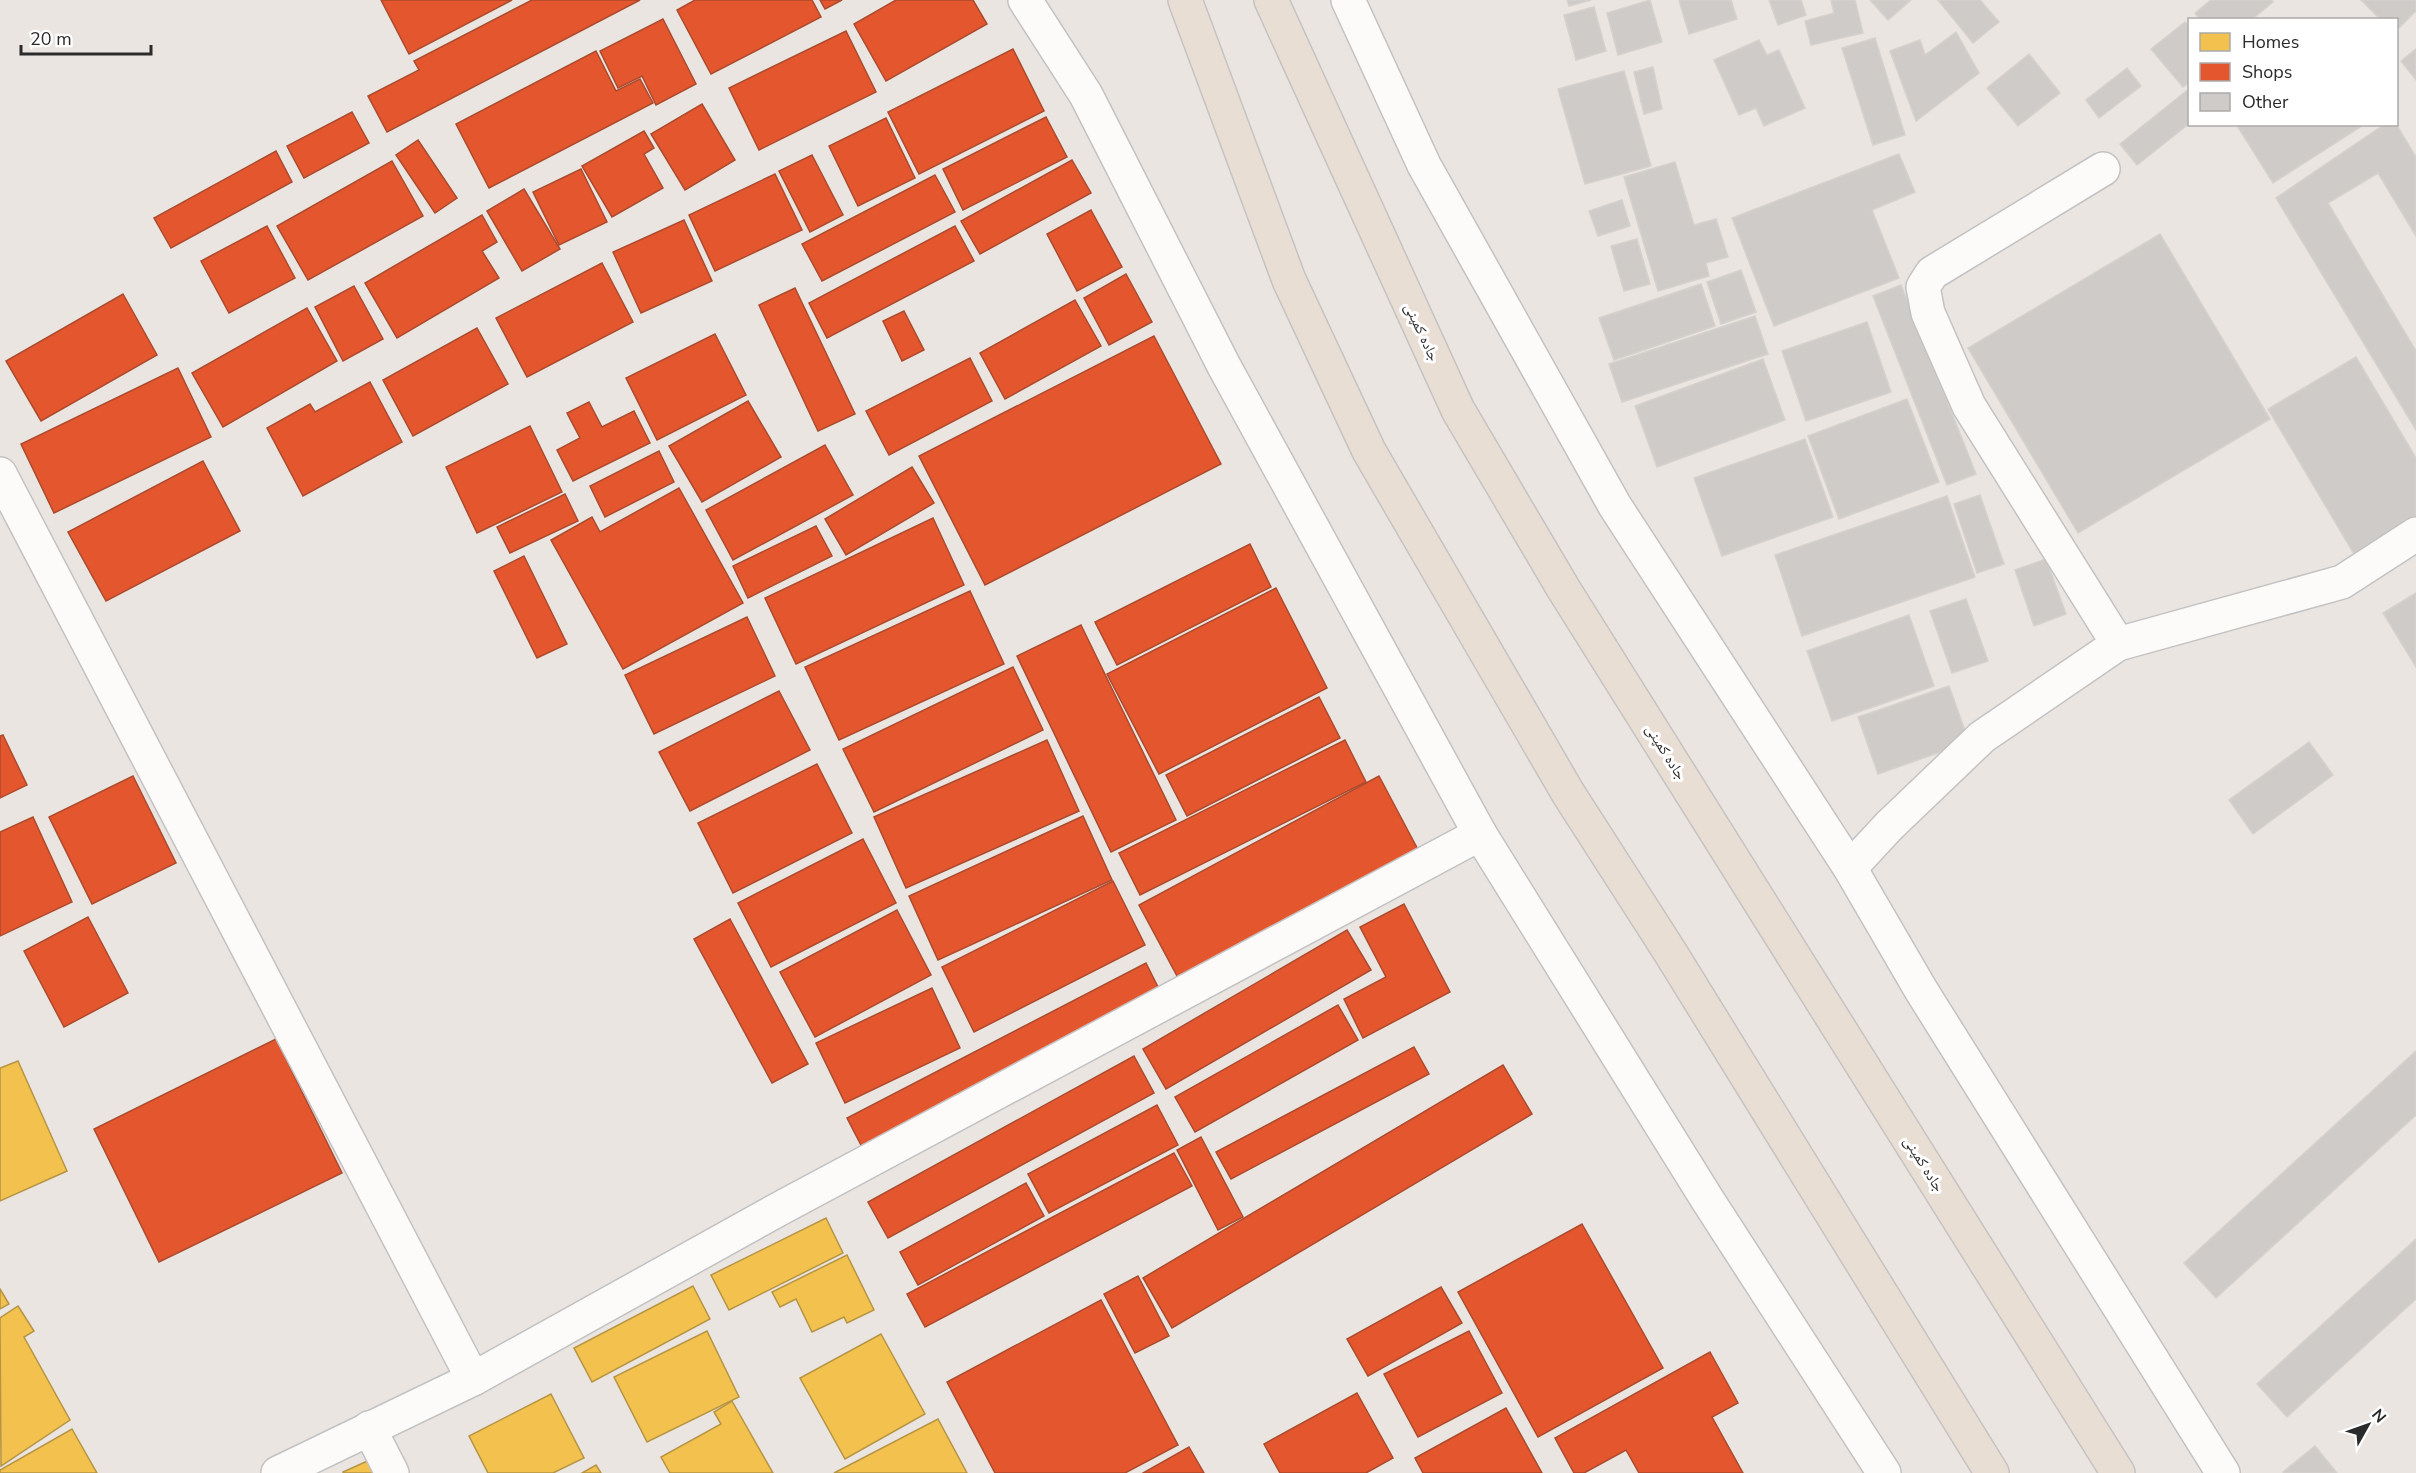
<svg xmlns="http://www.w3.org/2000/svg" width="2416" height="1473" font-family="'Nunito Sans','Noto Naskh Arabic',sans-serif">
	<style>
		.homes { fill: #f2c14e; stroke: #b69444; stroke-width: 1.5 }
		.shops { fill: #e4572e; stroke: #ac4a2d; stroke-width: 1.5 }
		.building { fill: #cfcbc8; stroke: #d5d1cd; stroke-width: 1.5 }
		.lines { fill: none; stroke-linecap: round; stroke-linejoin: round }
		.minor-casing { stroke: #c3c2c3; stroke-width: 36 }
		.tertiary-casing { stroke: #c3c2c3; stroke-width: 36 }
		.trunk-casing { stroke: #c5c3c2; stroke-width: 36 }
		.minor { stroke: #fcfbfa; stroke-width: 33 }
		.tertiary { stroke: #fcfbfa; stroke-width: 33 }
		.trunk { stroke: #e8ded4; stroke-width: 33 }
		.labels { text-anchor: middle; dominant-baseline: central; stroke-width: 6; stroke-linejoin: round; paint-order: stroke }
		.street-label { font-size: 15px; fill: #2b2b2b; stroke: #fff }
	</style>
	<rect width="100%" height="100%" fill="#eae5e1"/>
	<!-- homes -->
	<g class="homes">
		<polygon points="18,1061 67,1171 0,1201 0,1068"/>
		<polygon points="826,1218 843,1253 729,1310 711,1275"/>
		<polygon points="847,1255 874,1310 847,1323 844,1317 812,1332 796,1299 780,1307 772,1292"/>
		<polygon points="693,1286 710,1319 592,1382 574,1348"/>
		<polygon points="0,1289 9,1304 0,1309"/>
		<polygon points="18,1306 34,1331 24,1337 70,1420 1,1466 0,1318"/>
		<polygon points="707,1331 739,1397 647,1442 614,1377"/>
		<polygon points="881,1334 925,1414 845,1459 800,1378"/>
		<polygon points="551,1394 584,1458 553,1473 488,1473 469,1436"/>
		<polygon points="732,1401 773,1473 670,1473 661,1457 721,1424 714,1412"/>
		<polygon points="938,1419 967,1473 834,1473"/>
		<polygon points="72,1429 97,1473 0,1473 0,1470"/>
		<polygon points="374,1458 381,1473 343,1473 343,1472"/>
		<polygon points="596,1465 601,1473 582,1473"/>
	</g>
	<!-- shops -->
	<g class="shops">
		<polygon points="381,0 512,0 409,54"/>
		<polygon points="532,0 640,0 387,132 368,96 419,70 414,61"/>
		<polygon points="695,0 812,0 821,17 711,74 677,10"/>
		<polygon points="820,0 842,0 825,9"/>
		<polygon points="896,0 973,0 987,24 886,81 854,24"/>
		<polygon points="663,19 696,84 656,105 642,76 618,88 600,51"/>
		<polygon points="846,31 876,92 759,150 729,88"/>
		<polygon points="1013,49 1044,111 919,174 888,112"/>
		<polygon points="596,51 616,91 640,79 653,103 489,188 456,124"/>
		<polygon points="702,104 735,160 685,190 651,134"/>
		<polygon points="352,112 369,143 304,178 287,146"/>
		<polygon points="1046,117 1067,157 963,210 943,169"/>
		<polygon points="886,118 915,178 858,206 829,146"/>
		<polygon points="644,131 654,148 644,154 663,188 612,217 582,166"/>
		<polygon points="418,140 457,198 435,213 396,155"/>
		<polygon points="276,151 292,182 171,248 154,218"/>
		<polygon points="812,155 843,215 810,232 779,171"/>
		<polygon points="1072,160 1091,193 980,254 961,221"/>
		<polygon points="392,161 423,216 308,280 277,226"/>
		<polygon points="581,169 607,222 559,245 533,192"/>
		<polygon points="775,174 802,230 715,271 689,215"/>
		<polygon points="935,175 955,212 822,281 802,244"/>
		<polygon points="524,189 560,249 522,271 487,211"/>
		<polygon points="1091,210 1122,267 1077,291 1047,234"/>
		<polygon points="482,215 497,242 482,251 499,278 397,338 365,283"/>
		<polygon points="684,220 712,281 641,313 613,252"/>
		<polygon points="267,226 295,278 229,313 201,261"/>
		<polygon points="955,226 974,261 827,338 809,303"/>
		<polygon points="602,263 633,322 527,377 496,318"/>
		<polygon points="1126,274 1152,322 1109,345 1084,298"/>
		<polygon points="354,286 383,339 343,361 315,307"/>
		<polygon points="795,288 855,414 818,431 759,305"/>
		<polygon points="123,294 157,355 41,421 6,361"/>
		<polygon points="1075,300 1101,346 1005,399 980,353"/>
		<polygon points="307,308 337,361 223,427 192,373"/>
		<polygon points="904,311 924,350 902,361 883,321"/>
		<polygon points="477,328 508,384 413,436 383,380"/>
		<polygon points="715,334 746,395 657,440 626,378"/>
		<polygon points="1154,336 1221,464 985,585 919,456"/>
		<polygon points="970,358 992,401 889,455 866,411"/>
		<polygon points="178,368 211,437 54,513 21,444"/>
		<polygon points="370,382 402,442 303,496 267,428 310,404 315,412"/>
		<polygon points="748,401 781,457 702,502 669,446"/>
		<polygon points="589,402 602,427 634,411 650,443 573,481 557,450 580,438 567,413"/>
		<polygon points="530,426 562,492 477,533 446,467"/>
		<polygon points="825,445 853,495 733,560 706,510"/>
		<polygon points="659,451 674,482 605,517 590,486"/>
		<polygon points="203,461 240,531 106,601 68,532"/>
		<polygon points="912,467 934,503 846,555 825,519"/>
		<polygon points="679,488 743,603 623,669 551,540 592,517 600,532"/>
		<polygon points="565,494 578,521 510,553 497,527"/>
		<polygon points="933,518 964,585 796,664 765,598"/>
		<polygon points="816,526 832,556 748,598 733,566"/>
		<polygon points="1250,544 1271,587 1117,665 1095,622"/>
		<polygon points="524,556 567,644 537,658 494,571"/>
		<polygon points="1276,588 1327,688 1159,774 1107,674"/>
		<polygon points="970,591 1004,664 839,740 805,667"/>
		<polygon points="747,617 775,676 654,734 625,675"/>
		<polygon points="1081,625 1176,820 1111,852 1017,656"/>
		<polygon points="1013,667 1043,730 874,812 843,749"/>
		<polygon points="779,691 810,750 690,811 659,752"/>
		<polygon points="1319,697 1340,738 1187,816 1166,775"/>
		<polygon points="3,735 27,785 0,798 0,736"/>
		<polygon points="1047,740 1079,811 906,888 874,817"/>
		<polygon points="1345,740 1366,782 1140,895 1119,853"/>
		<polygon points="817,764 852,833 733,893 698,823"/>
		<polygon points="133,776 176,863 92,904 49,817"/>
		<polygon points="1379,776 1424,861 1184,989 1139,905"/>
		<polygon points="1083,816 1112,880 938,960 909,896"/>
		<polygon points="33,817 72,902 0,936 0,832"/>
		<polygon points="863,839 896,903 771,967 738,903"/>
		<polygon points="1113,881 1145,945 974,1032 942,967"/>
		<polygon points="1404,904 1450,992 1363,1038 1344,999 1386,977 1360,927"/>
		<polygon points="897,910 931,975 815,1037 780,972"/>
		<polygon points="88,917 128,993 64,1027 24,951"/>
		<polygon points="730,919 808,1064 772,1083 694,939"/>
		<polygon points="1347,930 1371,970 1166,1089 1143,1049"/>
		<polygon points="1146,963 1162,995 863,1149 847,1118"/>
		<polygon points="932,988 960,1048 845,1103 816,1043"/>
		<polygon points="1338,1005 1358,1040 1195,1132 1175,1097"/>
		<polygon points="276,1039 342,1173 159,1262 94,1129"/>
		<polygon points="1414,1047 1429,1074 1231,1179 1216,1152"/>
		<polygon points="1134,1056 1154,1093 888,1238 868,1202"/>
		<polygon points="1503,1065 1532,1114 1172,1328 1143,1278"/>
		<polygon points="1157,1105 1178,1145 1049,1213 1028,1174"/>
		<polygon points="1201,1137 1243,1217 1218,1230 1177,1150"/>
		<polygon points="1174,1153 1192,1186 925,1327 907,1294"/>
		<polygon points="1026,1183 1044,1216 918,1285 900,1252"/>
		<polygon points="1582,1224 1663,1368 1538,1437 1458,1292"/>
		<polygon points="1138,1276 1169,1336 1135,1353 1104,1294"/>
		<polygon points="1441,1287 1462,1323 1368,1376 1347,1339"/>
		<polygon points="1101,1300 1178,1445 1125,1473 995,1473 947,1382"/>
		<polygon points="1469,1331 1502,1393 1418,1437 1384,1374"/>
		<polygon points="1710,1352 1738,1403 1712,1417 1743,1473 1639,1473 1626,1450 1584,1473 1574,1473 1555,1438"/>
		<polygon points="1357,1393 1393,1458 1366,1473 1280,1473 1264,1444"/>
		<polygon points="1506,1408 1542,1473 1423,1473 1415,1458"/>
		<polygon points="1189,1447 1204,1473 1143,1473"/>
	</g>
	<!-- building -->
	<g class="building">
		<polygon points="1567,0 1591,0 1569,6"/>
		<polygon points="1650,0 1662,42 1618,55 1607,13"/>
		<polygon points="1679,0 1731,0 1737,19 1689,34"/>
		<polygon points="1769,0 1801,0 1806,15 1778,25"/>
		<polygon points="1831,0 1855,0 1863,33 1811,45 1805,21 1834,13"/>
		<polygon points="1870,0 1911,0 1888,20"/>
		<polygon points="1938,0 1980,0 1999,22 1973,43"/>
		<polygon points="2211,0 2272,0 2273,2 2251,20 2201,20 2195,13"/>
		<polygon points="2361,0 2416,0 2416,11 2396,31 2396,20 2381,20"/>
		<polygon points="1594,7 1606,51 1576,60 1564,15"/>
		<polygon points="2185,22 2190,28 2190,82 2183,87 2151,49"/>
		<polygon points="1956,32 1979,73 1916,121 1890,51 1920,40 1925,55"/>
		<polygon points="1875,38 1905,135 1873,145 1842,48"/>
		<polygon points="1759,40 1767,55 1779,50 1805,108 1764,126 1756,108 1739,115 1714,60"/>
		<polygon points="2416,49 2416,80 2401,61"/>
		<polygon points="2029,54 2060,93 2018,126 1987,88"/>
		<polygon points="1653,67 1662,109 1644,114 1634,72"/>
		<polygon points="2127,68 2141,86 2099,118 2086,100"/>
		<polygon points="1624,71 1651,166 1585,184 1558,89"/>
		<polygon points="2190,88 2190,123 2137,165 2120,144"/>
		<polygon points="2236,124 2365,124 2273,183"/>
		<polygon points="2385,124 2396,124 2416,157 2416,236 2378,173 2328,203 2416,351 2416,430 2276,198"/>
		<polygon points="1899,154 1915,192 1872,210 1899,278 1774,326 1732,218"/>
		<polygon points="1675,162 1694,225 1716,219 1728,257 1706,263 1709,276 1658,291 1624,177"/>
		<polygon points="1622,200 1630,226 1598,236 1589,211"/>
		<polygon points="2160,234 2270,419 2078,533 1968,348"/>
		<polygon points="1637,239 1650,284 1624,291 1611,246"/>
		<polygon points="1741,270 1756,312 1721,324 1707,282"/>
		<polygon points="1701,284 1715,326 1614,360 1599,318"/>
		<polygon points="1901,285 1976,474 1947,485 1873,296"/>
		<polygon points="1755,316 1768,354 1622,402 1609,364"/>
		<polygon points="1867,322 1891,392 1806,421 1782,351"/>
		<polygon points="2356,357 2416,458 2416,517 2354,554 2268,409"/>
		<polygon points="1763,359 1785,420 1657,467 1635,406"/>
		<polygon points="1907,399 1939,482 1839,519 1808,436"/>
		<polygon points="1805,439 1833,517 1722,556 1694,478"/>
		<polygon points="1980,495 2004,564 1977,573 1954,504"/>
		<polygon points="1947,496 1975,577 1802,636 1775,555"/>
		<polygon points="2046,559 2066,614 2034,626 2015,570"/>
		<polygon points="2416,593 2416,667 2383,613"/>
		<polygon points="1966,599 1988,661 1952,673 1930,611"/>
		<polygon points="1909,615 1934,686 1832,721 1807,651"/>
		<polygon points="1949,686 1969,742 1878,774 1858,717"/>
		<polygon points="2309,742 2333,775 2253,834 2229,800"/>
		<polygon points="2416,1051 2416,1115 2216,1298 2184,1263"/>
		<polygon points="2416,1239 2416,1299 2287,1417 2257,1384"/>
		<polygon points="2315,1446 2337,1473 2284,1473 2283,1472"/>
	</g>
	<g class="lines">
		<!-- minor casing -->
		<g class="minor-casing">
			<g id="minor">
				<polyline points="2103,169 1932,273 1923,287 1928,313 1969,406 2118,644"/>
				<polyline points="0,474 473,1379"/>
				<polyline points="1850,868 1889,826 1982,737 2118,644 2342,582 2416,534"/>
				<polyline points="369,1428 392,1473"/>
				<polyline points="278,1473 473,1379 779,1209 1480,834"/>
			</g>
		</g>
		<!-- tertiary casing -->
		<g class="tertiary-casing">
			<g id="tertiary">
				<polyline points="1025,0 1086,95 1224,366 1480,834 1707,1199 1884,1473"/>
				<polyline points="1348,0 1424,165 1615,506 1850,868 1921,990 2223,1473"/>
			</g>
		</g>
		<!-- trunk casing -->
		<g class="trunk-casing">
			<g id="trunk">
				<polyline points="1185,0 1289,280 1369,451 1568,793 1670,952 1992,1473"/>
				<polyline points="1271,0 1458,410 1563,588 2118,1473"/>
			</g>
		</g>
		<!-- minor -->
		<use href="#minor" class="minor"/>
		<!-- tertiary -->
		<use href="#tertiary" class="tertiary"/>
		<!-- trunk -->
		<use href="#trunk" class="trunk"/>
	</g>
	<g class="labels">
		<!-- street labels -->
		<g class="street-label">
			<text transform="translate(1422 332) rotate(65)">جاده کمپنی</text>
			<text transform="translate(1666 752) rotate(58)">جاده کمپنی</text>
			<text transform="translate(1924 1164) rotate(58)">جاده کمپنی</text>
		</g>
	</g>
	<!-- legend -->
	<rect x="2188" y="18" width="210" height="108" fill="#ffffff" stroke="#aaaaaa" stroke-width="1.5"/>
	<rect x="2200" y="33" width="30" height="18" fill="#f2c14e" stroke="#aaaaaa" stroke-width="1.5"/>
	<text x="2242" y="48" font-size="18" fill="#2b2b2b">Homes</text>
	<rect x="2200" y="63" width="30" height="18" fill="#e4572e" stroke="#aaaaaa" stroke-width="1.5"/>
	<text x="2242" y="78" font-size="18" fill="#2b2b2b">Shops</text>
	<rect x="2200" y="93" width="30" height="18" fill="#cfcbc8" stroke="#aaaaaa" stroke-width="1.5"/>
	<text x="2242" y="108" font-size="18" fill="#2b2b2b">Other</text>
	<!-- north arrow -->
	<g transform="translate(2368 1425) rotate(50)" stroke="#ffffff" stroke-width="4.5" paint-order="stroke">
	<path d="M0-4.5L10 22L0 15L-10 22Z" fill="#2b2b2b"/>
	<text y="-9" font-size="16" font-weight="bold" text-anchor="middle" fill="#2b2b2b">N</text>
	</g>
	<!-- scale -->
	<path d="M21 45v9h130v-9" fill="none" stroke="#2b2b2b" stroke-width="3"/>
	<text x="30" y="45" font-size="18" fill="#2b2b2b" stroke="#ffffff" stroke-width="4.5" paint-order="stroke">20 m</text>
</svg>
